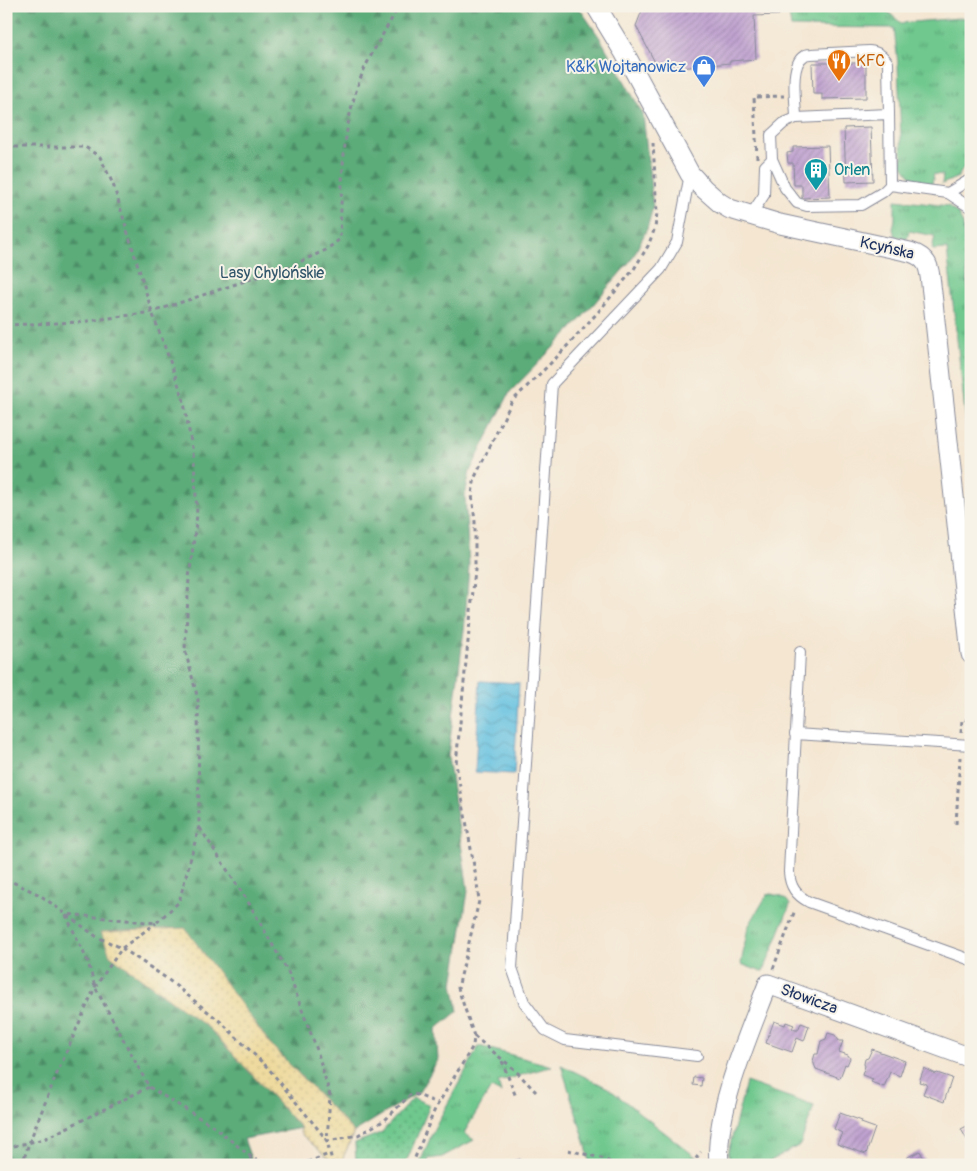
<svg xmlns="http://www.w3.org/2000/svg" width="977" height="1171" font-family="Pangolin,sans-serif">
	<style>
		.grass { fill: url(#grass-tufts); stroke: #467c76 }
		.forest { fill: url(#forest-firs); stroke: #3c6e6c }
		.sand { fill: url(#sand-dots); stroke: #84847e }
		.park { fill: url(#park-dots); stroke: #467c76 }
		.water { fill: url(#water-waves); stroke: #3e789f }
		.building { fill: url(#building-hatch) }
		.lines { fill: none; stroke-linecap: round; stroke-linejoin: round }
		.lane-casing { stroke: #888a98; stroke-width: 12 }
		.street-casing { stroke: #888a98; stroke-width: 21 }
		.path { stroke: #888a98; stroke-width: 3; stroke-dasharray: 4 4; stroke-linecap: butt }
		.lane { stroke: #fff; stroke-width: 10 }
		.street { stroke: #fff; stroke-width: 19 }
		.labels { text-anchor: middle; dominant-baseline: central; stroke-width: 4; stroke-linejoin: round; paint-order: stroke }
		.food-label { font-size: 16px; fill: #c56008; stroke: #f7f3e8; text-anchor: start }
		.shop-label { font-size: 16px; fill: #366cbe; stroke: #f7f3e8; text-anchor: end }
		.culture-label { font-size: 16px; fill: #0d838f; stroke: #f7f3e8; text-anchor: start }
		.street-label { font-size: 16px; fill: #1b2f5e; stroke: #f7f3e8 }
		.park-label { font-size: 16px; fill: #30556a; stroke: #f7f3e8 }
	</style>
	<defs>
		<pattern id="grass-tufts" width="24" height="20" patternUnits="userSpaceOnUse" patternTransform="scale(1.25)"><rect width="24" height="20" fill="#70c88e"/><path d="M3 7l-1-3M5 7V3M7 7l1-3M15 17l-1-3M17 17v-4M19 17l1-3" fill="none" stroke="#5ba377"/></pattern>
		<pattern id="forest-firs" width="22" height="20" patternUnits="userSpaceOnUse" patternTransform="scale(1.25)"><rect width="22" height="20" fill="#5cac79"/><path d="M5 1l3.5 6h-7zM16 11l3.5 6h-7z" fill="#4b8c66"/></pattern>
		<pattern id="sand-dots" width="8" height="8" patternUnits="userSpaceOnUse" patternTransform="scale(1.25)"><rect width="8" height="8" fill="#eeda9e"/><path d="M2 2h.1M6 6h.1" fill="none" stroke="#ccbb8a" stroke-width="1.8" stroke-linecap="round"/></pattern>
		<pattern id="park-dots" width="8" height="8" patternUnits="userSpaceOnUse" patternTransform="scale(1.25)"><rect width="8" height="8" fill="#70c88e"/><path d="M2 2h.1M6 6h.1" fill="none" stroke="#5ba377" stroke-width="1.8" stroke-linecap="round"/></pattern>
		<pattern id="water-waves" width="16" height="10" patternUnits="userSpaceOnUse" patternTransform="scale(1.25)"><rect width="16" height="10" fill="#61c0e0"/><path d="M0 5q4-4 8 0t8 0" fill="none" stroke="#4f9cb9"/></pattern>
		<pattern id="building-hatch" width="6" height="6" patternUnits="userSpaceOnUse" patternTransform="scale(1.25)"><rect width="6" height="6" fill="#ba99cd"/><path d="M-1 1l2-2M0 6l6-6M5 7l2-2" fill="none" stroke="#967daa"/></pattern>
	</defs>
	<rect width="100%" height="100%" fill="#f7f3e8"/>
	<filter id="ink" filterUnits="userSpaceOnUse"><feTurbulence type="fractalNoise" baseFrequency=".02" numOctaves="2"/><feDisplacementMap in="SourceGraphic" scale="10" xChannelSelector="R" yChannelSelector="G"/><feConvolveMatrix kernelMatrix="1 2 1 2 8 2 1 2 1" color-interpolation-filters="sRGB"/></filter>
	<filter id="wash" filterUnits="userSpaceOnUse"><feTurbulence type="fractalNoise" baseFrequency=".0096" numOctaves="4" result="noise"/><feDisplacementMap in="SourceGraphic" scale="20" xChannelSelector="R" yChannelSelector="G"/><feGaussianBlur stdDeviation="1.12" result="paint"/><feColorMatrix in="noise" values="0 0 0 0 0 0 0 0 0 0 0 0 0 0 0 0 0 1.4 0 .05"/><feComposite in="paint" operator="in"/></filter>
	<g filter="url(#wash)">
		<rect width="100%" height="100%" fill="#f4e6d1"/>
		<!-- grass -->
		<g class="grass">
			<path d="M788,6H881L901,23L971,17L967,162L958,177L942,184L943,175L934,174L932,184C915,181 910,178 902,163L898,64L894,28L791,27Z"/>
			<polygon points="895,200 949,206 958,214 963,224 971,329 971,466 947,249 934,250 932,249 935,236 909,231 907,239 895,236 893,229 895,219"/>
			<path d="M771,894C780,896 786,897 790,905L765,968L762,972L741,964L748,927L767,895Z"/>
			<polygon points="479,1046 552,1066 498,1082 501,1093 491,1088 464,1133 474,1140 442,1157 428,1159 429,1165 419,1165 434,1129"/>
			<polygon points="561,1065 608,1088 706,1165 590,1165 586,1145"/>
			<polygon points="746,1082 814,1106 800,1145 763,1165 731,1165 728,1153"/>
		</g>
		<!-- forest -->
		<polygon class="forest" points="6,6 578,6 600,38 643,114 653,207 647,229 632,259 580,320 510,392 470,471 465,495 469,565 465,622 448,756 468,891 453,984 458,1011 436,1029 438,1060 419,1092 354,1132 271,1045 110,955 210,1029 301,1128 244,1139 253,1165 6,1165"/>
		<!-- sand -->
		<polygon class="sand" points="185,928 271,1045 354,1132 343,1158 345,1165 332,1165 329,1159 300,1133 301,1128 210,1029 110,955 101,932"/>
		<!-- park -->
		<polygon class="park" points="413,1098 430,1105 405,1165 356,1165 355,1143 381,1133"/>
		<!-- water -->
		<polygon class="water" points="480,681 519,683 514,774 475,772"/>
		<g id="blocks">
			<!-- building -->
			<g class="building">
				<polygon points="655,6 778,6 779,15 754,16 756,59 730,61 730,63 659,70 636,26 643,8"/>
				<polygon points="857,61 866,61 866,98 822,99 822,94 813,94 812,63 858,63"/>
				<polygon points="871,127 873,181 846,182 844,128"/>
				<polygon points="828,146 830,197 802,198 802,185 794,185 793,163 788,163 787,153 793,152 793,147"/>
				<polygon points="774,1021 785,1025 786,1022 794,1025 792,1028 795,1030 798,1030 801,1023 809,1026 804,1041 797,1038 792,1052 766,1043"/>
				<polygon points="828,1033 835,1035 839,1041 843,1041 839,1052 848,1055 850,1058 847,1065 845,1064 840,1078 816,1069 813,1061 815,1054 818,1054 821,1041 826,1039"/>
				<polygon points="872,1049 905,1061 900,1076 890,1072 884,1087 871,1082 873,1079 862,1075 865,1066 864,1064 865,1059 868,1058"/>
				<polygon points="924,1068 936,1074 937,1073 952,1078 944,1102 923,1094 927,1084 919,1082"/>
				<polygon points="694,1077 702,1078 701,1086 693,1085"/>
				<polygon points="840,1113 862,1121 861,1123 875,1128 866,1154 837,1144 842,1133 834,1129"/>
				<polygon points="971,1124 971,1147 961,1129"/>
				<polygon points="920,1151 927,1165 910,1165 906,1158"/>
				<polygon points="520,1159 521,1165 503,1165 503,1164"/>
			</g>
		</g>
	</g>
	<g filter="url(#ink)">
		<use href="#blocks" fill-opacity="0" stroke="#888a98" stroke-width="1"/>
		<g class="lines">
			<!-- lane casing -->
			<g class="lane-casing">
				<g id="lane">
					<path d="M796,118C796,103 789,65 804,56C806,54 809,54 811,54L869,51C878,52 883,55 888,63L889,114"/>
					<polyline points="690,174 677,242 661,269 552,384 512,968 524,1002 545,1030 565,1040 697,1056"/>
					<polyline points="890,185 889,114 796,118 784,123 771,135 772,159 785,188 797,203 807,206 861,205 883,192 890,185 948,193 971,208"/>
					<polyline points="948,193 971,179"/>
					<polyline points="750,216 764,195 765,166 772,159"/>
					<path d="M800,652L789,872C790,887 796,895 809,902L971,960"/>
					<polyline points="795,734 971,745"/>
				</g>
			</g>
			<!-- street casing -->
			<g class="street-casing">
				<g id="street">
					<path d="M596,6L624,52L690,174L703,188L720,203L730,209L780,224L910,252C932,259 929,272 932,293L971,654"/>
					<path d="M719,1165C714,1112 749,1034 768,984L971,1058"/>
				</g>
			</g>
			<!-- path -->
			<g class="path">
				<polyline points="6,147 85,147 100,157 113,184 152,312 183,397 194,459 197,515 189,578 185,650 198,699 199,827 179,902 156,923 66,914"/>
				<polyline points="757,158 754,97 784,96"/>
				<path d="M6,325L81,322L152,312L293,265L326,250L340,239C342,185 341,128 361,77C370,54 387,28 399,6"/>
				<polyline points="961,733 962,720 971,719"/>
				<polyline points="956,824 960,757"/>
				<polyline points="200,828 250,905 288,972 317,1050 330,1095 327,1141 358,1135 385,1120 412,1093 438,1103"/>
				<polyline points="6,879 40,895 97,937 122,948 166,978 222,1023 269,1069 322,1134 327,1141 333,1165"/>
				<polyline points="66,915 88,962 95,987 149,1087 213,1126 250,1156 264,1165"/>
				<polyline points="773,969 795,910"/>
				<polyline points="474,1036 514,1069 536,1092"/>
				<polyline points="502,1061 516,1097"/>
				<polyline points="6,1148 44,1139 149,1087"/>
				<polyline points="568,1150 605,1159 614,1165"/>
				<polyline points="250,1156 252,1165"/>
				<polyline points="22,1165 29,1143 55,1078 95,987 122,948 156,923"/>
				<polyline points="300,1165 329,1154"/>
				<polyline points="412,1165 435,1109 473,1046 474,1036 458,988 479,901 477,883 456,764 475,570 475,522 472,494 475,477 512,401 556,358 599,311 634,269 648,246 655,228 657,213 653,143"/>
				<polyline points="691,1165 701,1152"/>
			</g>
			<!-- lane -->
			<use href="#lane" class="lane"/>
			<!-- street -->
			<use href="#street" class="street"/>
		</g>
	</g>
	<!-- icons -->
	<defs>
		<g id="restaurant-pin" transform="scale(1.25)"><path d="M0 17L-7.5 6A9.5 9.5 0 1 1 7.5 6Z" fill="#e8710a" stroke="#f7f3e8"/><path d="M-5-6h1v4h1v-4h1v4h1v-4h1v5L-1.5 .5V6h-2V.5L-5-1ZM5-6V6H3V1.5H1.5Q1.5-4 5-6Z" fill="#fff"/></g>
		<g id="shop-pin" transform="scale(1.25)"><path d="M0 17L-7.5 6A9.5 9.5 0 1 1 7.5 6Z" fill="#3f7fe0" stroke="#f7f3e8"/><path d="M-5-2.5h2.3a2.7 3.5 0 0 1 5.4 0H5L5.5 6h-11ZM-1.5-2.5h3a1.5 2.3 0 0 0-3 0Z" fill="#fff"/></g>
		<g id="building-pin" transform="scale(1.25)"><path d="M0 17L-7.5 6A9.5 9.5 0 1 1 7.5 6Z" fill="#0f9aa8" stroke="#f7f3e8"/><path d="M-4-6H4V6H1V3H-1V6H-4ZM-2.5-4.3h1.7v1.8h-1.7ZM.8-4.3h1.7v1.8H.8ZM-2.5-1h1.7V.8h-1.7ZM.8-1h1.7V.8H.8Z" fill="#fff"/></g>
	</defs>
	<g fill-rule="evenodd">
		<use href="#restaurant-pin" x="839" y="61"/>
		<use href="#shop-pin" x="704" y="67"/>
		<use href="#building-pin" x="816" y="170"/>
	</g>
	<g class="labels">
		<!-- food labels -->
		<g class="food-label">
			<text x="856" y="61">KFC</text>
		</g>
		<!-- shop labels -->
		<g class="shop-label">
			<text x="686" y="67">K&amp;K Wojtanowicz</text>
		</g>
		<!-- culture labels -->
		<g class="culture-label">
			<text x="834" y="170">Orlen</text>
		</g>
		<!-- street labels -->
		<g class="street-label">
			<text transform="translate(887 248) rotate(13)">Kcyńska</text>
			<text transform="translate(809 999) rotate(20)">Słowicza</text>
		</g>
		<!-- park labels -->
		<g class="park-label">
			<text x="272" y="273">Lasy Chylońskie</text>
		</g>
	</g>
	<!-- margin -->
	<rect width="977" height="1171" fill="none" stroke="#f7f3e8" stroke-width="25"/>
</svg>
